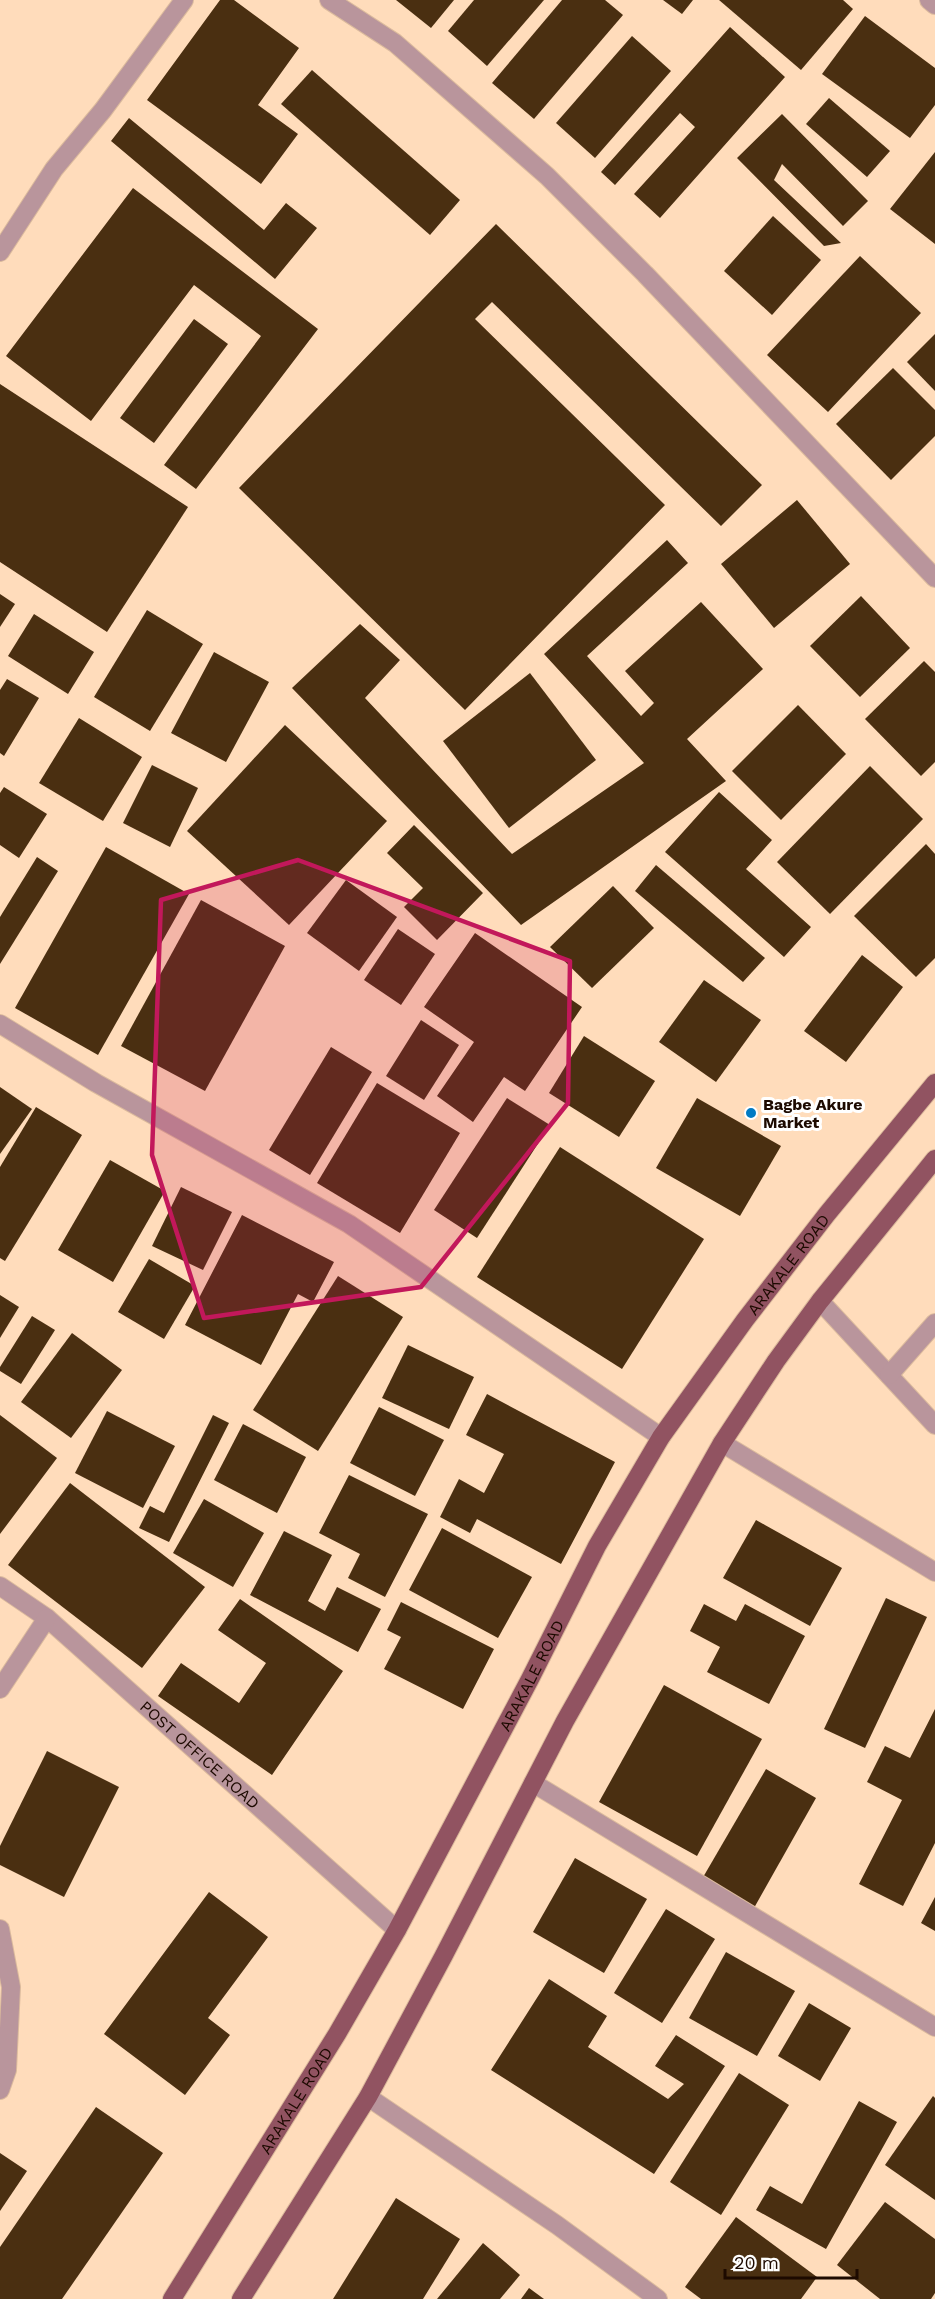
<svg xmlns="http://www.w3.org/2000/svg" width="935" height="2299" font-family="'Work Sans',sans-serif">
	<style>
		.building { fill: #4a2f11 }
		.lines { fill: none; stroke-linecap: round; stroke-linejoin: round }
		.minor-casing { stroke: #dbba9d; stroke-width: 20 }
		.major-casing { stroke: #dbba9d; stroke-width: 20 }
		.minor { stroke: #b9959c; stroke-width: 18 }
		.major { stroke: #915361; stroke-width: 18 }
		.marked { fill: #c2185b; fill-opacity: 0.2; stroke: #c2185b; stroke-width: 4.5; stroke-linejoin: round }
		.poi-dot { fill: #027bc4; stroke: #fff; stroke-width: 2 }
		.labels { text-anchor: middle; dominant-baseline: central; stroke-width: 6; stroke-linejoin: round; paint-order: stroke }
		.poi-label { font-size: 16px; font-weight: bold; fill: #1d0a00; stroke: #fff; text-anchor: start }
		.street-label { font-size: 16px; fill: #1d0a00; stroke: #fff }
	</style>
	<rect width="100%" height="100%" fill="#ffdcbb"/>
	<!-- building -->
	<g class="building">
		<polygon points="220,0 234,0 299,48 258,105 298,134 261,184 147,100"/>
		<polygon points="396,0 454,0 431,28"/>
		<polygon points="474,0 544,0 487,66 448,31"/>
		<polygon points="562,0 605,0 623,15 534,119 492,83"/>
		<polygon points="663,0 693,0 682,14"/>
		<polygon points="719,0 843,0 853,9 801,70"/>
		<polygon points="865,16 935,68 935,105 910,138 822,74"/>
		<polygon points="730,27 785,77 660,218 634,194 695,127 680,113 615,185 601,172"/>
		<polygon points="632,36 671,71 595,158 556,123"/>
		<polygon points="312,70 460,200 430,235 281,104"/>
		<polygon points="829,98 890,151 867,177 806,124"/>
		<polygon points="782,114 868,201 843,226 782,164 774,180 841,243 824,246 737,158"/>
		<polygon points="129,118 264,230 286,203 317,228 275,279 111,141"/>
		<polygon points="935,152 935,244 890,209"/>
		<polygon points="133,188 318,329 196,489 164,465 261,336 194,285 91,421 6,356"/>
		<polygon points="773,216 821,260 772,315 724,271"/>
		<polygon points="496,224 762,485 721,526 492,302 475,319 665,505 465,710 239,488"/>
		<polygon points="860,256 921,313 828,412 767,355"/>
		<polygon points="194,319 228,344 154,443 120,418"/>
		<polygon points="935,334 935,391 907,362"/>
		<polygon points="893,368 935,410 935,436 891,480 836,424"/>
		<polygon points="0,384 188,507 107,632 0,562"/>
		<polygon points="797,500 850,564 774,628 721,564"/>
		<polygon points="667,540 688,563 587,656 641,716 654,703 625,671 701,602 763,669 687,739 726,781 521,925 292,688 360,624 400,660 365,698 512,854 644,763 544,654"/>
		<polygon points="0,594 15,604 0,627"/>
		<polygon points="861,596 910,648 860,697 810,646"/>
		<polygon points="147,610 203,644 150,731 94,697"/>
		<polygon points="34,614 94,652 68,694 8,656"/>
		<polygon points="214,652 269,682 226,762 171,733"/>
		<polygon points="924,661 935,672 935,762 921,776 865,719"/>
		<polygon points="530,673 596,760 509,828 443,741"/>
		<polygon points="7,679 39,698 4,756 0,753 0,690"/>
		<polygon points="798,705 846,754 781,820 732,771"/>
		<polygon points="79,718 142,757 103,821 39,783"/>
		<polygon points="285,725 387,821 289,925 187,831"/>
		<polygon points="152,765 198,788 170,847 123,823"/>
		<polygon points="870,766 923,819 830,914 777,862"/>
		<polygon points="4,787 47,814 19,858 0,845 0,793"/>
		<polygon points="719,792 772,840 746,869 811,927 784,957 665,852"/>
		<polygon points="414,825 483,893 437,940 404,907 423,888 387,853"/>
		<polygon points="926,844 935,854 935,958 916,977 854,916"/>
		<polygon points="106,847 189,894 98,1055 15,1008"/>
		<polygon points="37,857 58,871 0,964 0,917"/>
		<polygon points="656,865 765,958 743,982 635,891"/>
		<polygon points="346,880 397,917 359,971 307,933"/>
		<polygon points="613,886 654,928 592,988 550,947"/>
		<polygon points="201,900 285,946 205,1091 121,1046"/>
		<polygon points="398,929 435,954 401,1005 364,980"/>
		<polygon points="475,933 582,1007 525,1091 504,1077 473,1122 437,1096 474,1042 424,1007"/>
		<polygon points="862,955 903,987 846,1062 804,1031"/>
		<polygon points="704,980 761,1020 716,1082 659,1042"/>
		<polygon points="421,1020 459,1045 424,1100 386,1076"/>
		<polygon points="584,1036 655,1081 619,1137 549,1093"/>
		<polygon points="331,1047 372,1072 310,1175 269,1150"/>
		<polygon points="377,1083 460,1133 400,1233 317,1183"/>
		<polygon points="0,1087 32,1109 0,1154"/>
		<polygon points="507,1098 550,1125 477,1238 434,1210"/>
		<polygon points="697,1098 781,1146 740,1216 656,1168"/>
		<polygon points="36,1107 82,1135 5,1261 0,1258 0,1167"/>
		<polygon points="560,1147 704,1239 622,1369 477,1277"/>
		<polygon points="110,1160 165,1191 113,1282 58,1250"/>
		<polygon points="181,1187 232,1212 203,1270 152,1246"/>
		<polygon points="242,1215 334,1262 313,1302 298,1294 261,1365 185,1325"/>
		<polygon points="149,1259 195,1286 164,1339 118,1312"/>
		<polygon points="338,1276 403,1317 318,1451 253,1410"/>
		<polygon points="0,1295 19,1307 0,1338"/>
		<polygon points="32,1316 55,1330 21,1384 0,1371 0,1367"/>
		<polygon points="72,1333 122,1370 71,1438 21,1402"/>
		<polygon points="408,1345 474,1377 449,1429 382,1398"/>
		<polygon points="487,1394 615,1462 561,1564 477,1519 470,1533 440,1517 459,1479 484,1493 504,1454 466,1435"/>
		<polygon points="379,1407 444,1440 415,1496 350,1463"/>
		<polygon points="107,1411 175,1446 143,1508 75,1473"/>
		<polygon points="0,1415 57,1458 0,1534"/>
		<polygon points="213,1415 229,1423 169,1542 139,1528 150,1506 164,1513"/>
		<polygon points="243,1424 306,1457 277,1513 214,1480"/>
		<polygon points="349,1475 428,1514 385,1597 348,1578 360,1554 319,1533"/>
		<polygon points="70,1483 205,1587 142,1668 8,1565"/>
		<polygon points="204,1499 264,1533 233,1587 173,1553"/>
		<polygon points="756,1520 842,1568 810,1626 723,1578"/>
		<polygon points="442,1528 532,1577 498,1638 409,1590"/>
		<polygon points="284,1531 332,1555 308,1601 325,1611 337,1587 381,1609 358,1652 250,1595"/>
		<polygon points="886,1598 927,1617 865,1748 824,1729"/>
		<polygon points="240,1599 343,1671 272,1775 158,1696 181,1663 239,1703 266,1663 218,1630"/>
		<polygon points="401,1602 494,1649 463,1709 384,1669 401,1637 387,1630"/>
		<polygon points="704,1604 736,1621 745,1604 805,1636 769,1704 707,1672 720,1647 690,1631"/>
		<polygon points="664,1685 762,1739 697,1856 599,1802"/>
		<polygon points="935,1709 935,1843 903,1906 859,1884 902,1800 867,1782 885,1746 910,1758"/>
		<polygon points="47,1751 119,1787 64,1897 0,1865 0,1846"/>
		<polygon points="766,1769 816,1798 754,1908 702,1879"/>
		<polygon points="575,1858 647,1899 604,1973 533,1932"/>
		<polygon points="209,1892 268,1937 208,2018 230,2035 185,2095 104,2034"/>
		<polygon points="935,1897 935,1931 921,1923"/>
		<polygon points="666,1909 715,1939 662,2023 614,1993"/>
		<polygon points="726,1952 795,1991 757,2056 689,2018"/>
		<polygon points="549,1979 607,2016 588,2047 668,2099 684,2084 655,2066 676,2035 725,2066 654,2174 491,2070"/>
		<polygon points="809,2003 851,2028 820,2081 778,2056"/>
		<polygon points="739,2073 789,2105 721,2215 670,2182"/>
		<polygon points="933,2096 935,2098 935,2200 885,2165"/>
		<polygon points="859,2101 897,2122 826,2249 756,2210 770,2186 802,2204"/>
		<polygon points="96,2107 163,2153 62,2299 0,2299 0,2247"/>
		<polygon points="0,2153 27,2171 0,2211"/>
		<polygon points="396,2198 460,2239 423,2299 333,2299"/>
		<polygon points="885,2202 935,2239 935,2293 931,2299 880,2299 837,2265"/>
		<polygon points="736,2217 817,2277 801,2299 701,2299 685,2287"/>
		<polygon points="483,2243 520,2275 500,2299 437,2299"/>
		<polygon points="529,2288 544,2299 521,2299"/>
	</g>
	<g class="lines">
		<!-- minor casing -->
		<g class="minor-casing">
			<g id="minor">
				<polyline points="329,0 395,43 547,176 645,274 935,578"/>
				<polyline points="929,0 935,5"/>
				<polyline points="0,252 54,169 103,110 184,0"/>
				<polyline points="0,1024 96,1083 349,1224 661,1437"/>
				<polyline points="820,1301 935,1425"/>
				<polyline points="889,1375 935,1323"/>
				<polyline points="722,1443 935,1572"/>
				<path id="s1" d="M0,1586L47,1618L397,1930"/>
				<polyline points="0,1689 47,1618"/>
				<polyline points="533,1783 935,2027"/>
				<polyline points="0,1929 11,1987 7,2070 0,2090"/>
				<polyline points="368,2097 557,2225 658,2299"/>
			</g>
		</g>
		<!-- major casing -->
		<g class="major-casing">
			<g id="major">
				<path id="s2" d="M172,2299L337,2034L397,1930L530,1679L597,1546L661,1437L745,1320L827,1214L935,1083"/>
				<polyline points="241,2299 368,2097 443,1957 565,1721 722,1443 776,1361 820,1301 935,1159"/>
			</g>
		</g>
		<!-- minor -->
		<use href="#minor" class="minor"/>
		<!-- major -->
		<use href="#major" class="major"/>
	</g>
	<!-- marked area -->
	<path class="marked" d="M298,860L570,961L568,1103L421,1287L204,1318L152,1155L161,900Z"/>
	<!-- markers -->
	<circle class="poi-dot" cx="751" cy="1113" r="6"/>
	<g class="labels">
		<!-- poi labels -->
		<g class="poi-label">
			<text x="763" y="1104">Bagbe Akure<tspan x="763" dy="18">Market</tspan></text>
		</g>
		<!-- street labels -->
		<g class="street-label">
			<text stroke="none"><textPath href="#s2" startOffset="1206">ARAKALE ROAD</textPath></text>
			<text stroke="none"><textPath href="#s2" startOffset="720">ARAKALE ROAD</textPath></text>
			<text stroke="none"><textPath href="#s1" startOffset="262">POST OFFICE ROAD</textPath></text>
			<text stroke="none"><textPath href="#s2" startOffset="234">ARAKALE ROAD</textPath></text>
		</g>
	</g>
	<!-- scale -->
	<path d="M725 2269v9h132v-9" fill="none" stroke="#1d0a00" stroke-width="3"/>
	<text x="734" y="2269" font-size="18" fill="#1d0a00" stroke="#ffffff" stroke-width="4.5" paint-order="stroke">20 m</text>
</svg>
